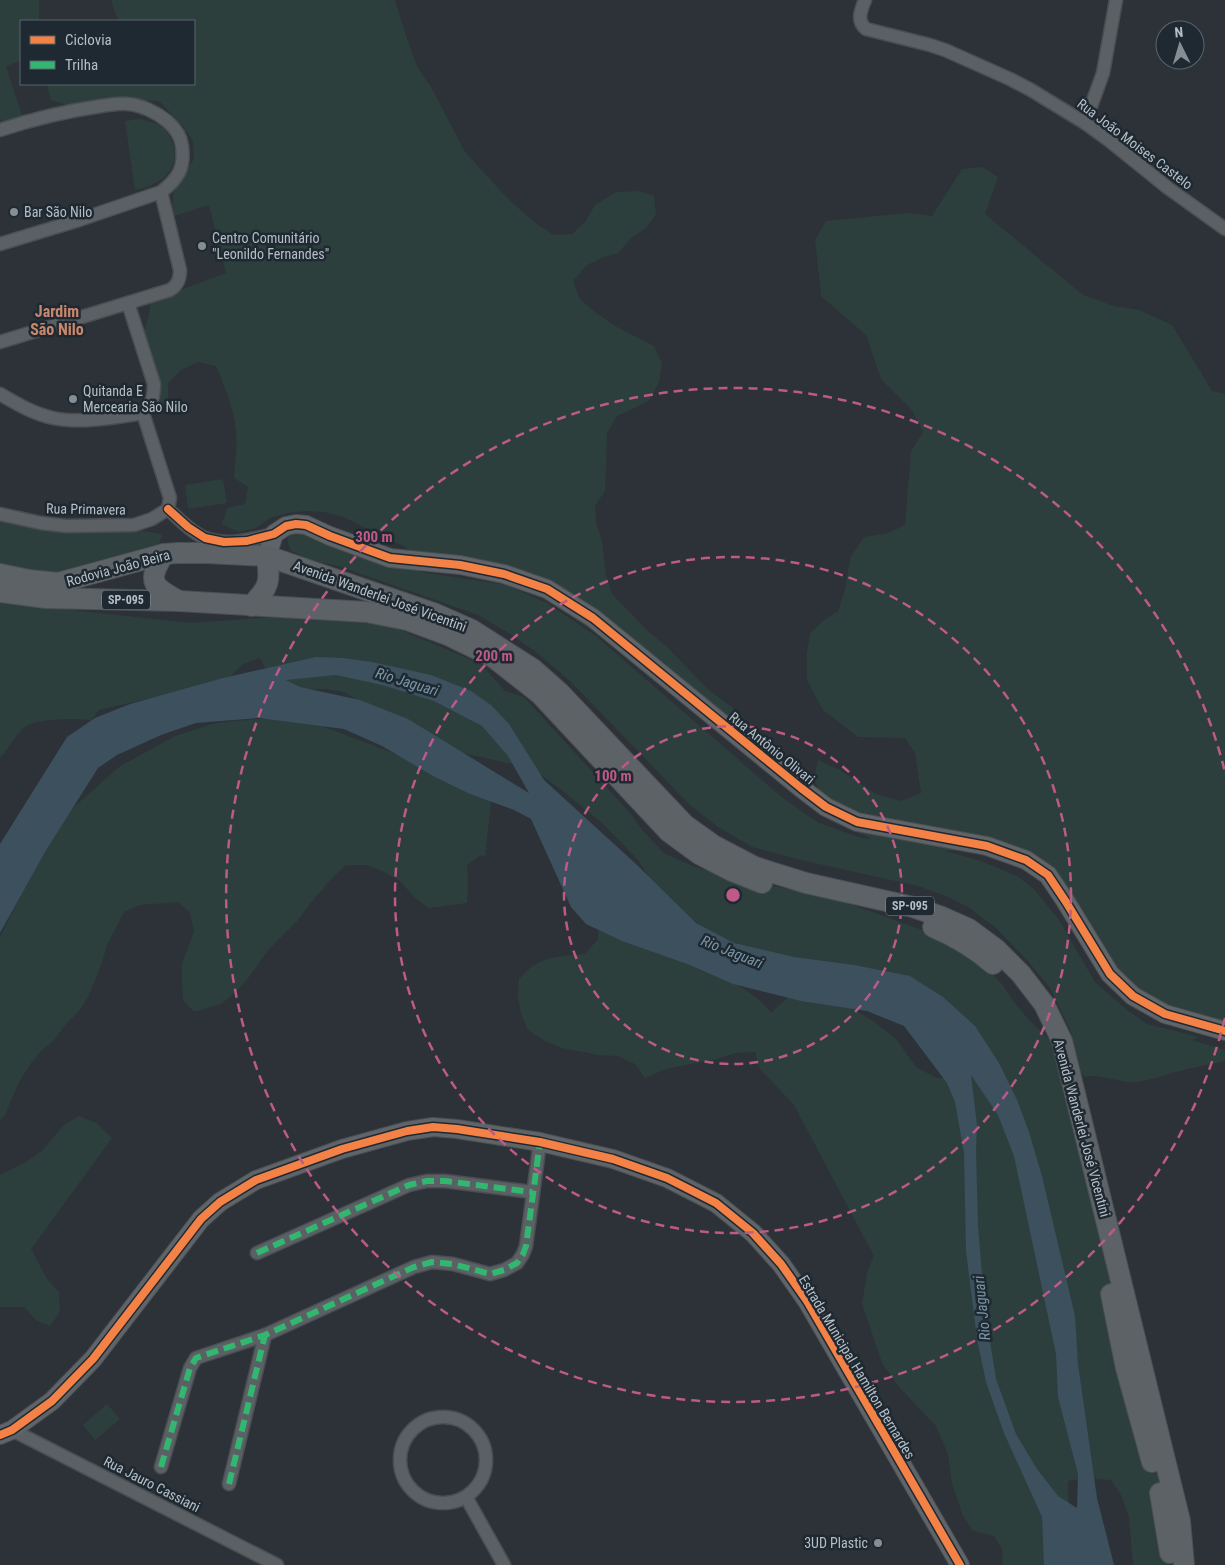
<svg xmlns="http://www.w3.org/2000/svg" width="1225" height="1565" font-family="'Roboto Condensed',sans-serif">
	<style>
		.green { fill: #2c3f3d }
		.water { fill: #3c505e; fill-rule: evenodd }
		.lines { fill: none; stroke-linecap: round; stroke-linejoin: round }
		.street-casing { stroke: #4a4e52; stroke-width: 15 }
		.secondary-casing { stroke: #4a4e52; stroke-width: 20 }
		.primary-casing { stroke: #494f54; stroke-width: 22 }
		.street { stroke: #5b6065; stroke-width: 12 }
		.secondary { stroke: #5f6469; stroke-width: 18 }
		.primary { stroke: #5d6266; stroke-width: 20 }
		.quiet { stroke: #33b770; stroke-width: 6; stroke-dasharray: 12 6; stroke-linecap: butt }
		.cycleway-casing { stroke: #1f2931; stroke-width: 11 }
		.cycleway { stroke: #f48246; stroke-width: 8 }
		.ring { fill: none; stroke: #bd5b86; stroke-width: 2.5; stroke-dasharray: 9 6 }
		.poi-dot { fill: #868e95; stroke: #1f2931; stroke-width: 2 }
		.labels { text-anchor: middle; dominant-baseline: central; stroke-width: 5; stroke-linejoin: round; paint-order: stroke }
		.shield { fill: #1f2931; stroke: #89929a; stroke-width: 1 }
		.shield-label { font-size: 12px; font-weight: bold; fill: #b6bfc7 }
		.street-label { font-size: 14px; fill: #b6bfc7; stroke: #1f2931 }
		.poi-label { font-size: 14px; fill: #b6bfc7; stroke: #1f2931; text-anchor: start }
		.water-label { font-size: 15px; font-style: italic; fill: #7a95a7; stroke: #1f2931 }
		.quarter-label { font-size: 16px; font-weight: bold; fill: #c9876e; stroke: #1f2931 }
		.centre { fill: #bd5b86; stroke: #1f2931; stroke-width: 2.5 }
		.ring-label { font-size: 15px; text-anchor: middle; font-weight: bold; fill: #bd5b86; stroke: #1f2931; stroke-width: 5; stroke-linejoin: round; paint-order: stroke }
	</style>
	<rect width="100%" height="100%" fill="#2c3237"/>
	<!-- green -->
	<g class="green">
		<polygon points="0,0 39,0 39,21 21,21 21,61 6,66 22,116 2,121 0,118"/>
		<path d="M111,0H395L408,42L418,68L431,87L465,152L509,200L538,225L554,235L572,234L585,222L595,205L616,192L638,191L654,196L656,214L646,228L631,238L618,253L601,258L586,266L573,281L579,298L596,313L617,327L654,346L662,364L659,382L649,401L617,416L607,433L605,491L595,506L596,523L602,541L606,576L612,594L649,632L666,646L709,690L738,712L725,724L609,637L590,629L529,587L419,557L405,547L388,539V534L363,527L344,517L324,512L306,511L288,513L270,518L256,528L238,532L222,524L227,508L245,504L248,487L234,478C235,463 238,446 236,430C234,410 224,384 216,366L198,362L181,370L168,383V404L150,409L159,387L142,334L148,319L151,301L226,273L209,205L171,217L174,189L194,159L193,141L183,126L159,101L138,100L67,105L51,100L47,84H194V21H118Z"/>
		<path d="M140,119C146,121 153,122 159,125C166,129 172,139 174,147C179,172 158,186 135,190L125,121Z"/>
		<path d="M982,167L998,177L985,214L1083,295L1114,306L1139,310L1172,325L1212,391L1225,394V1026L1168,1012L1119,984L1051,886L1008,856L968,850L945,851L981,861L1017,876L1034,889L1059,920L1095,982L1127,1010L1147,1024L1199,1037L1192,1040L1225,1050V1060L1221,1062C1206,1065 1190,1068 1176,1072C1162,1076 1148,1081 1134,1082C1119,1083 1097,1073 1085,1077L1083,1074L1065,1076L1168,1490L1169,1565H1133L1129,1517L1121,1495L1111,1480L1086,1478L1068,1481L1069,1526L1072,1565H1003L1002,1549L994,1536L973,1531L963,1516L952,1483L948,1454L936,1426L900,1388L882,1363L862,1304L867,1272L874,1256L794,1105L760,1069L755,1052L736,1053L716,1059L666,1069L645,1078L635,1064L617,1056L598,1055L562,1048L545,1041L528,1030L521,1014L518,997L519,979C524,974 528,969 534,965C549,956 568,955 585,954L598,939L599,921L735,984C749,992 762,1000 771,1013L794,991L840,1001L873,1021L896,1039L916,1067L937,1078L956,1079L973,1076L905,976L875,969L824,970L723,942L678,909L649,878L639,861L602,823L559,788L531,768L440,748L344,692L326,689H303L269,676L260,658L243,664L231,676L211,684L99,710L91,720C76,718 37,718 25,727C14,735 10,749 0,757V599L6,603L191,623L356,611L481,664L505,691L524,697L631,814L643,831L665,854L698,868L746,880L839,900L936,935L985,967L1002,984L1013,1001L1029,1020L1053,1043L1072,1034L1050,988L1027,960L996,928L968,907L946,896L918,886L801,860L752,847L718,827L690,805L570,681L536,652L509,633L478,615L341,567L311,560L291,551C286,540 286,535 295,526L381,562L427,573L507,585L547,603L596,636L784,799L819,823L862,838L872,839L831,820L814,778L818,760L840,770L876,794L901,801L921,793L915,753L905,738L858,737L823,710L807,680V653L810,633L823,621L838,611L845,590L850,558L864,537L888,533L905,525L911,451L923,432L912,410L881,379L866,335L821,296L815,240L826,221L907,213L932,216L962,169Z"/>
		<polygon points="223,479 227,503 188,509 185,485"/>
		<polygon points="0,513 105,531 139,530 161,534 162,536 156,552 55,579 0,569"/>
		<polygon points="287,717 306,720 488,789 496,794 491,802 485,857 481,855 467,865 468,885 467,903 429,908 415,898 400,881 382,871 366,865 346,865 333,877 308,906 298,920 269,949 249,977 236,992 221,1004 194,1012 183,1000 182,982 182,964 194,931 190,913 178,902 140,905 124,912 107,945 102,963 88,997 79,1011 66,1024 55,1039 42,1050 31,1063 19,1082 5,1115 0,1120 0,937 52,833 66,814 119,767 175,736 212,724 234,721"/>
		<polygon points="79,1116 96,1123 112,1138 31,1249 47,1279 59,1292 60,1312 50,1326 37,1321 24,1307 0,1307 0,1175 26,1162 42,1151 64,1125"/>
		<polygon points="107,1404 120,1419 95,1440 83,1425"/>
	</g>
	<!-- water -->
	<path class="water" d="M316,657L343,658L372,662L431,675L471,691L491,705L509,724L544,780L636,864L696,923L734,943L794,957L854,965L910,976L943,997L975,1026L999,1063L1017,1100L1029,1132L1042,1176L1075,1316L1078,1364L1097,1498L1114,1565H1044L1042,1517L1004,1433L986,1382L977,1339L966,1251L964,1153L955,1102L947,1083L904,1026L867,1011L801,1001L733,984L690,965L622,941L586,924L571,907L531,819L514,810L470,794L433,776L382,746L344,729L259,718L196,723L161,735L117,755L98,768L45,852L0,933V844L67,737L95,718L130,704L223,678ZM336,675L382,685L434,701L482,726L508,756L529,793L408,719L360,700L300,687L286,680ZM971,1075L998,1115L1014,1156L1056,1354L1058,1397L1078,1474L1077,1508L1058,1496L1037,1469L1016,1434L996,1379L985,1310L978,1226L976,1151L977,1125Z"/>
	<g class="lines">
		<!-- street casing -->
		<g class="street-casing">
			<g id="street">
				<path d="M865,0C861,10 856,21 866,29L930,45L945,50L1010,79L1031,90L1085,123L1111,142L1168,188L1225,229"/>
				<polyline points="1085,123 1103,73 1116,0"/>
				<path d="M0,130C33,119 67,111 101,106C110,105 120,103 128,104C141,105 156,112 167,121C174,127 181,136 182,146C185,168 178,179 161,192L79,220L0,244"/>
				<path d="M128,303L154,384C154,397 152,403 143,413"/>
				<path d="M0,342L170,290C178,285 180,279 180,270L161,192"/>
				<path d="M0,394C17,404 34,414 53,418C79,424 116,417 143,413"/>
				<polyline points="143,413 170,498 168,509"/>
				<path d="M168,509C179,519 191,532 205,538C227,547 253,539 274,534"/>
				<polyline points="0,514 41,523 66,526 134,525 152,519 168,509"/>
				<polyline points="257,1253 409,1185 427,1181 445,1181 532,1192"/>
				<circle cx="443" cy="1460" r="43"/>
				<polyline points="12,1430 277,1565"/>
				<polyline points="161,1467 190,1368 196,1358 265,1335 414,1267 432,1262 453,1264 490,1274 504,1270 517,1263 523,1254 526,1246 540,1142"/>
				<polyline points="229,1484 265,1335"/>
				<polyline points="466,1497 504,1565"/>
			</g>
		</g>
		<!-- secondary casing -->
		<g class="secondary-casing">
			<g id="secondary">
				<polyline points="267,556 274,534 286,526 296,524 306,525 330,536 390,558 460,565 504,574 547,589 593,618 801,788 826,807 857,822 987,846 1026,860 1048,875 1066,902 1110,974 1133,996 1165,1014 1225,1031"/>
				<polyline points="0,1435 12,1430 52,1401 93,1359 201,1219 220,1202 256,1180 342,1149 407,1131 433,1127 457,1129 540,1142 613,1159 667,1178 716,1203 753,1233 781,1264 807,1301 960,1565"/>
			</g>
		</g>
		<!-- primary casing -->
		<g class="primary-casing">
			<g id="primary">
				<path d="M164,554C146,582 153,587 179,601"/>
				<polyline points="0,574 29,580 58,583 164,554 178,553 207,553 267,556 436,614 472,630 533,669 560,693 685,825 713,845 755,867 806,883 913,907 942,917 969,929 996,949 1021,974 1044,1004 1062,1041 1180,1521 1184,1565"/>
				<polyline points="0,592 46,598 179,601 367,612 407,620 450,636 493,657 540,694 669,832 699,854 732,871 762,883"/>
				<path d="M251,606C270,586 270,583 267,556"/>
				<path d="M933,927C954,936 976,949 993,964"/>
				<polyline points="1111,1294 1126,1368 1152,1462"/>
				<polyline points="1160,1493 1170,1553"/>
			</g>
		</g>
		<!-- street -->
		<use href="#street" class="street"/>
		<!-- secondary -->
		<use href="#secondary" class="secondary"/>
		<!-- primary -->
		<use href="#primary" class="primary"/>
		<!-- quiet -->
		<g class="quiet">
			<polyline points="257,1253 409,1185 427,1181 445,1181 532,1192"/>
			<polyline points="161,1467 190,1368 196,1358 265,1335 414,1267 432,1262 453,1264 490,1274 504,1270 517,1263 523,1254 526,1246 540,1142"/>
			<polyline points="229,1484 265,1335"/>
		</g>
		<!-- cycleway casing -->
		<g class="cycleway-casing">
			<g id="cycleway">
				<polyline points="168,509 188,527 205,538 224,542 247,541 274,534 286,526 296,524 306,525 330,536 390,558 460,565 504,574 547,589 593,618 801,788 826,807 857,822 987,846 1026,860 1048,875 1066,902 1110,974 1133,996 1165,1014 1225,1031"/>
				<polyline points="0,1435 12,1430 52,1401 93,1359 201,1219 220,1202 256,1180 342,1149 407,1131 433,1127 457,1129 540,1142 613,1159 667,1178 716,1203 753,1233 781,1264 807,1301 960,1565"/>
			</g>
		</g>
		<!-- cycleway -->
		<use href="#cycleway" class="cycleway"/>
	</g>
	<!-- distance rings -->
	<g class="ring">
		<circle cx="733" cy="895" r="169"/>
		<circle cx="733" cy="895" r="338"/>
		<path d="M1225 1018A507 507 0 1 1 1225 772"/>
	</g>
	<!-- markers -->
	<g class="poi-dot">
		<circle cx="14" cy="212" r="5"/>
		<circle cx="202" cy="246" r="5"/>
		<circle cx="73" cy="399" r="5"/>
		<circle cx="878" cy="1543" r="5"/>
	</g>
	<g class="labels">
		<!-- shield labels -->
		<g class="shield">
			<rect x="102" y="590.5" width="48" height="19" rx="4"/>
			<rect x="886" y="896.5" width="48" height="19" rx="4"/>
		</g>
		<g class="shield-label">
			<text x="126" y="600">SP-095</text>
			<text x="910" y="906">SP-095</text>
		</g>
		<!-- street labels -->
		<g class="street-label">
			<text transform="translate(1135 144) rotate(37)">Rua João Moises Castelo</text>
			<text transform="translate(86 509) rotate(1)">Rua Primavera</text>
			<text transform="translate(118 568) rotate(-15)">Rodovia João Beira</text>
			<text transform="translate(380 596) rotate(20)">Avenida Wanderlei José Vicentini</text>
			<text transform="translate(772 748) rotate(39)">Rua Antônio Olivari</text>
			<text transform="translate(1082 1128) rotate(75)">Avenida Wanderlei José Vicentini</text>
			<text transform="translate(857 1367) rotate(59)">Estrada Municipal Hamilton Bernardes</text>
			<text transform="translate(152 1484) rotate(27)">Rua Jauro Cassiani</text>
		</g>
		<!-- poi labels -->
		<g class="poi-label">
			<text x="24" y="212">Bar São Nilo</text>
			<text x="212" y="238">Centro Comunitário<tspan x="212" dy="16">"Leonildo Fernandes"</tspan></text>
			<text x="83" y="391">Quitanda E<tspan x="83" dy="16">Mercearia São Nilo</tspan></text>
			<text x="868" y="1543" text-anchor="end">3UD Plastic</text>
		</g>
		<!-- water labels -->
		<g class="water-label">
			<text transform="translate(407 682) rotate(17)">Rio Jaguari</text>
			<text transform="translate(732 952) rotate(22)">Rio Jaguari</text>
			<text transform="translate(982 1308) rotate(-96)">Rio Jaguari</text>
		</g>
		<!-- quarter labels -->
		<g class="quarter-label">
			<text x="57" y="311">Jardim<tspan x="57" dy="18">São Nilo</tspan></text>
		</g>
	</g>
	<circle cx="733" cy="895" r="8" class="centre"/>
	<g class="ring-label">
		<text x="374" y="542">300 m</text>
		<text x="494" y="661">200 m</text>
		<text x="613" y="781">100 m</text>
	</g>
	<!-- legend -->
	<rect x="20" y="20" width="175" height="65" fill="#1f2931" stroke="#5b656d"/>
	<rect x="30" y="36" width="25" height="8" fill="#f48246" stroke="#5b656d"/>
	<text x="65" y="45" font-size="15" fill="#b6bfc7">Ciclovia</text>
	<rect x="30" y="61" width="25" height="8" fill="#33b770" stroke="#5b656d"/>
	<text x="65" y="70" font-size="15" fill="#b6bfc7">Trilha</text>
	<!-- north arrow -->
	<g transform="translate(1180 45) rotate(355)"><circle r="24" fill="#1f2931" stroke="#5b656d"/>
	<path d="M0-4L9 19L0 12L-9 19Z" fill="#868e95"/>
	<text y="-8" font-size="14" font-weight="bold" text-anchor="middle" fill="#b6bfc7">N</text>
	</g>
</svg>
